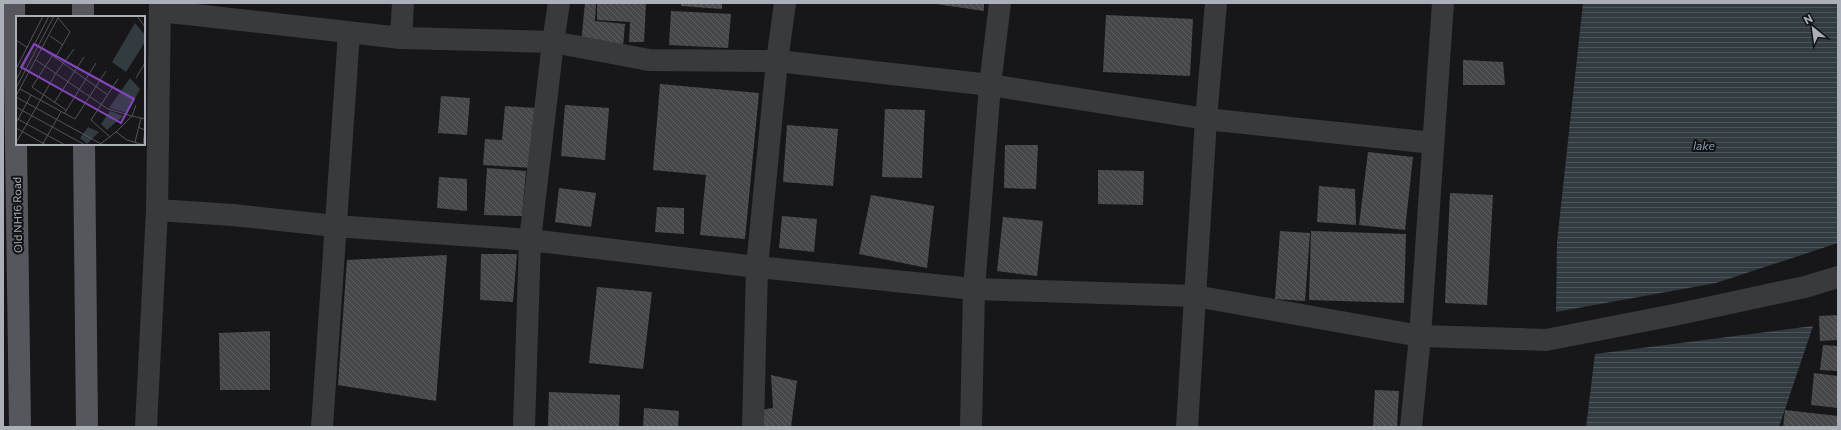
<svg xmlns="http://www.w3.org/2000/svg" width="1841" height="430" font-family="Commissioner,sans-serif">
	<style>
		.water { fill: url(#water-rules) }
		.building { fill: url(#building-back-hatch) }
		.lines { fill: none; stroke-linecap: round; stroke-linejoin: round }
		.minor { stroke: #383a3d; stroke-width: 22 }
		.tertiary { stroke: #383a3d; stroke-width: 22 }
		.primary { stroke: #55575c; stroke-width: 22 }
		.labels { text-anchor: middle; dominant-baseline: central; stroke-width: 4; stroke-linejoin: round; paint-order: stroke }
		.street-label { font-size: 11px; fill: #abafb7; stroke: #121214 }
		.water-label { font-size: 12px; font-style: italic; fill: #859eae; stroke: #121214 }
		.inset-road { fill: none; stroke: #525458; stroke-width: 1 }
		.view { fill: #8546bd; fill-opacity: 0.15; stroke: #8546bd; stroke-width: 2 }
		.inset-edge { fill: none; stroke: #abafb7; stroke-width: 2 }
	</style>
	<defs>
		<pattern id="water-rules" width="6" height="5" patternUnits="userSpaceOnUse"><rect width="6" height="5" fill="#313b40"/><path d="M0 2.5h6" fill="none" stroke="#4c5559"/></pattern>
		<pattern id="building-back-hatch" width="6" height="6" patternUnits="userSpaceOnUse"><rect width="6" height="6" fill="#46474b"/><path d="M-1 5l2 2M0 0l6 6M5-1l2 2" fill="none" stroke="#5e5f63"/></pattern>
	</defs>
	<rect width="100%" height="100%" fill="#171719"/>
	<!-- water -->
	<g class="water">
		<polygon points="1583,3 1838,3 1838,243 1716,283 1556,312 1557,242"/>
		<polygon points="1813,326 1779,427 1586,427 1595,354"/>
	</g>
	<!-- building -->
	<g class="building">
		<polygon points="585,3 596,4 595,21 625,24 623,46 581,43"/>
		<polygon points="597,3 646,4 644,42 629,42 630,22 597,20"/>
		<polygon points="681,3 722,3 722,9 681,6"/>
		<polygon points="936,3 984,3 984,11 936,4"/>
		<polygon points="671,11 731,14 728,48 669,45"/>
		<polygon points="1106,15 1193,19 1190,76 1103,72"/>
		<polygon points="1463,60 1503,62 1505,85 1463,85"/>
		<polygon points="660,84 759,93 745,239 700,235 706,175 653,170"/>
		<polygon points="441,96 470,98 467,135 438,133"/>
		<polygon points="565,105 609,108 605,160 561,156"/>
		<polygon points="505,106 536,108 532,168 483,165 485,139 502,140"/>
		<polygon points="885,109 925,110 922,178 882,177"/>
		<polygon points="787,125 838,129 833,186 783,182"/>
		<polygon points="1005,145 1038,145 1036,189 1004,188"/>
		<polygon points="1368,152 1413,157 1405,230 1359,225"/>
		<polygon points="487,168 526,171 522,216 484,215"/>
		<polygon points="1098,170 1144,171 1143,205 1098,204"/>
		<polygon points="439,177 467,179 467,211 437,208"/>
		<polygon points="1319,186 1355,189 1356,225 1317,222"/>
		<polygon points="559,188 596,193 591,227 555,222"/>
		<polygon points="1450,193 1493,195 1487,305 1445,303"/>
		<polygon points="871,195 934,206 927,268 859,254"/>
		<polygon points="657,207 684,208 684,234 655,232"/>
		<polygon points="782,216 817,219 814,252 779,248"/>
		<polygon points="1003,217 1043,221 1037,276 997,271"/>
		<polygon points="1280,231 1310,233 1305,301 1275,299"/>
		<polygon points="1311,231 1406,234 1404,303 1309,300"/>
		<polygon points="481,254 517,254 513,302 480,300"/>
		<polygon points="447,255 436,401 338,385 347,260"/>
		<polygon points="597,287 652,292 643,369 589,363"/>
		<polygon points="1838,315 1838,340 1820,341 1819,316"/>
		<polygon points="270,331 270,390 220,390 219,333"/>
		<polygon points="1823,345 1838,346 1838,371 1820,370"/>
		<polygon points="1814,373 1838,376 1838,408 1811,405"/>
		<polygon points="771,375 797,381 791,427 759,427 761,410 773,408"/>
		<polygon points="1375,390 1399,391 1397,427 1373,427"/>
		<polygon points="549,392 620,395 619,427 548,426"/>
		<polygon points="644,408 679,411 678,427 643,427"/>
		<polygon points="1785,410 1838,416 1838,427 1783,427"/>
	</g>
	<g class="lines">
		<!-- minor -->
		<g class="minor">
			<polyline points="160,11 401,38 553,42 649,60 777,61 990,85 1206,119 1433,143"/>
			<polyline points="401,38 403,3"/>
			<polyline points="157,210 233,215 335,226 530,240 757,267 974,289 1195,296 1420,336 1546,340 1679,314 1805,287 1838,277"/>
			<polyline points="322,427 349,33"/>
			<polyline points="524,427 530,240 553,42 559,3"/>
			<polyline points="753,427 757,267 777,61 785,3"/>
			<polyline points="971,427 974,289 990,85 1000,3"/>
			<polyline points="1187,427 1206,119 1216,3"/>
			<polyline points="1411,427 1420,336 1443,3"/>
		</g>
		<!-- tertiary -->
		<polyline class="tertiary" points="146,427 157,210 160,3"/>
		<!-- primary -->
		<g class="primary">
			<polyline points="14,3 20,427"/>
			<polyline points="83,3 83,17"/>
			<polyline points="84,144 87,427"/>
		</g>
	</g>
	<g class="labels">
		<!-- street labels -->
		<g class="street-label">
			<text transform="translate(17 215) rotate(-91)">Old NH16 Road</text>
		</g>
		<!-- water labels -->
		<g class="water-label">
			<text x="1704" y="145">lake</text>
		</g>
	</g>
	<!-- overview -->
	<g transform="translate(16 16)">
		<rect width="129" height="129" fill="#171719"/>
		<path d="M119,7L129,19V26L110,56L96,46ZM114,62L124,73L111,97L93,92ZM94,95L107,100L91,114L85,108ZM72,111L83,116L71,128L64,122Z" fill="#313b40"/>
		<path class="inset-road" d="M121,0L129,11M34,20L47,29M0,24L12,32M27,33L92,79M36,40L16,71L50,94M39,42L54,16L42,2M20,44L92,93L116,100L120,89M0,53L27,0M120,62L129,47M0,64L33,0M0,72L38,0M4,73L59,103L90,55M0,80L43,0M0,81L87,129M38,87L68,41M0,91L69,129M48,98L80,47M0,102L49,129M0,107L15,79M122,111L129,114L127,128M0,112L30,129M100,116L111,124L128,129M94,121L75,104L102,63M1,125L40,57L58,33M119,126L125,102M26,129L45,96M83,129L100,116L116,100L129,103"/>
		<path class="view" d="M18,28L118,83L105,107L5,51Z"/>
		<rect width="129" height="129" class="inset-edge"/>
	</g>
	<!-- border -->
	<rect width="1841" height="430" fill="none" stroke="#abafb7" stroke-width="8"/>
	<!-- north arrow -->
	<g transform="translate(1813 28) rotate(331)" stroke="#121214" stroke-width="3" paint-order="stroke">
	<path d="M0-3L7 15L0 10L-7 15Z" fill="#abafb7"/>
	<text y="-6" font-size="11" font-weight="bold" text-anchor="middle" fill="#abafb7">N</text>
	</g>
</svg>
